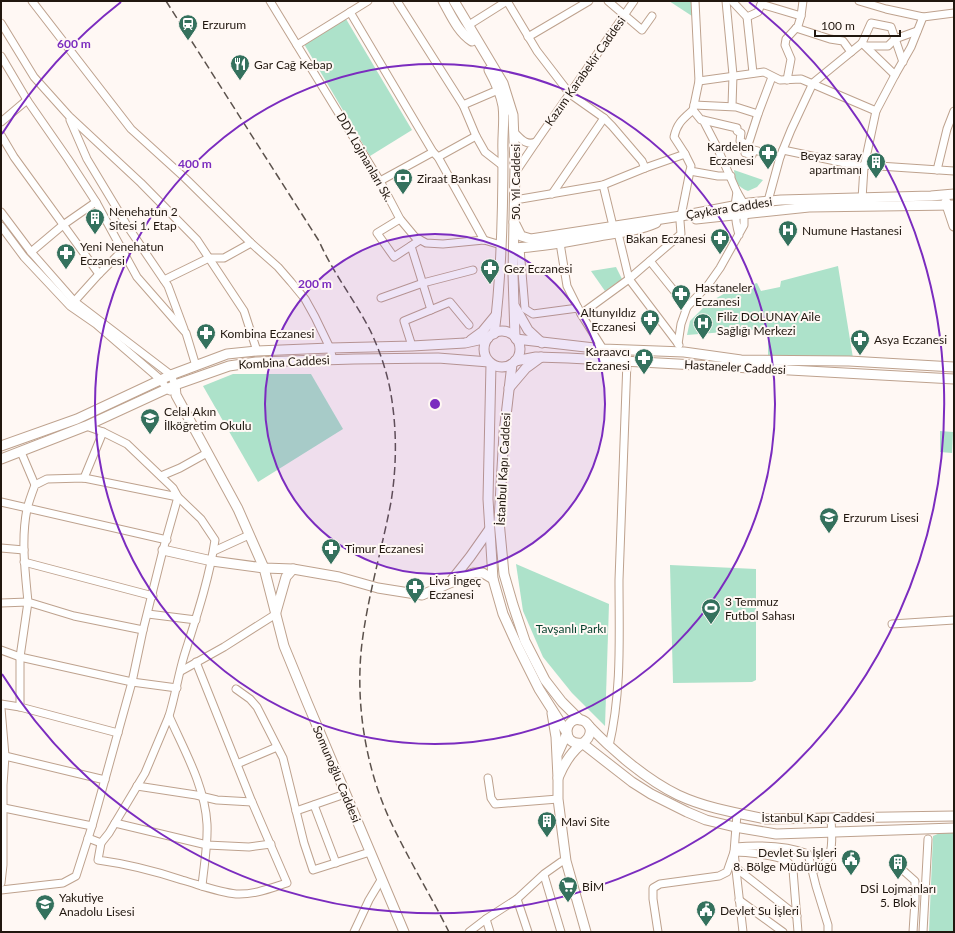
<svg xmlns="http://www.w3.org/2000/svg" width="955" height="933" font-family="Lato,sans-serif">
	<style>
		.green { fill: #ade2ca }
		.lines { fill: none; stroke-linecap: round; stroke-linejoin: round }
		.minor-casing { stroke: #bea28e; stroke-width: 9 }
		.major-casing { stroke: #bea28e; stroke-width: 11 }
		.minor { stroke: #fff; stroke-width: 7 }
		.major { stroke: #fff; stroke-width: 9 }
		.rail { stroke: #5c524c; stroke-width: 1.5; stroke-dasharray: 8 4; stroke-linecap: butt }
		.ring { fill: none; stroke: #7b2cbf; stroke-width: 2 }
		.labels { text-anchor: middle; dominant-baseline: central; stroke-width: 4; stroke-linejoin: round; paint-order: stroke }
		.poi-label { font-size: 12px; fill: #21170f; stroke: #fff8f4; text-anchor: start }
		.street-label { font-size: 12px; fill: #21170f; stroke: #fff8f4 }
		.park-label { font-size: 12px; fill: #043f2c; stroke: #fff8f4 }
		.centre { fill: #7b2cbf; stroke: #fff8f4; stroke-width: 2 }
		.ring-label { font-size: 12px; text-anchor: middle; font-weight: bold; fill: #7b2cbf; stroke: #fff8f4; stroke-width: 4; stroke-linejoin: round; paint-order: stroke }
	</style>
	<rect width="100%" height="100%" fill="#fff8f4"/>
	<!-- green -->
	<g class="green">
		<polygon points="669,1 691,1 692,16"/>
		<polygon points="346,19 412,130 370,156 304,44"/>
		<path d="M734,170L763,180L757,187L748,191C737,187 735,181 734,170Z"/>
		<polygon points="838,266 853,358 768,358 768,336 762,329 687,335 690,321 708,303 727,292 757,283 761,291 780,287 781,281"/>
		<polygon points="616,267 622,279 605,291 591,271"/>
		<polygon points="233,374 311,374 343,429 258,482 203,386"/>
		<polygon points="940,431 953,432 952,453 940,452"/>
		<polygon points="516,564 609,604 605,726 572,693 543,657 523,611"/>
		<polygon points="670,565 756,569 756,680 752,682 673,683"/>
		<polygon points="940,833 954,833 954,932 929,932 933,836"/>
	</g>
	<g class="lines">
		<!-- minor casing -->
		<g class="minor-casing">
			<g id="minor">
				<polyline points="32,1 131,129 185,178 251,243 278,267 291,282 305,299 315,317 330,348 333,360"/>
				<polyline points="270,1 380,181 400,219 415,237 426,243 443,244 484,240 501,245"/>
				<polyline points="397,1 463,105 476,136 485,152 503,166"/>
				<polyline points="507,1 537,51 570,94 604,118 612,126 642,161 645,168"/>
				<polyline points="608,1 642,30 652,16"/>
				<polyline points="695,1 699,81 693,110 701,120 703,120 716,145 737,192"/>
				<polyline points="726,1 733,75 732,106"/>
				<polyline points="732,1 747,17 753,73"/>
				<polyline points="859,1 886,9 923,17 954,13"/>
				<polyline points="350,12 433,152 438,157 484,240"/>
				<polyline points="801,16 803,1"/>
				<polyline points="747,17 758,12 761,4 801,16 798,26 786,39 785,45 791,59 787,80"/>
				<polyline points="1,23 34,77 69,116 141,183 197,240 244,311 257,351"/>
				<polyline points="472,23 507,1"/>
				<polyline points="796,28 830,39 843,41 851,52"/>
				<polyline points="528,37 589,1"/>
				<polyline points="862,43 871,23 891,27 903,62"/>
				<polyline points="297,45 368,1"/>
				<polyline points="866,46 888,46 895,39 917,31"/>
				<polyline points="1,56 27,100 68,159 96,202 137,277 186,333 196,366"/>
				<polyline points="699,81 764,72 780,80 801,79 876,111"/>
				<polyline points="463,105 498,90"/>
				<polyline points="694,105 736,107 758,114"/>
				<polyline points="70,120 87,159 128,227 168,286 184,329"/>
				<polyline points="703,120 737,128 737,131 741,133 740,141 748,145 745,153 752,155 754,150 780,157"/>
				<polyline points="1,122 27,100"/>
				<path d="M514,132C521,139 526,146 536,142L515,173"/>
				<polyline points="1,135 14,157 99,274"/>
				<polyline points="536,142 634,1"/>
				<polyline points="748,145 758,114 772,77"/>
				<polyline points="783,150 864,167"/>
				<polyline points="438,157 476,136"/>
				<polyline points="864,165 954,171"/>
				<polyline points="937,170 947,129 954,111"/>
				<polyline points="690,171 718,176 731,176"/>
				<polyline points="380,181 433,152"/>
				<polyline points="603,185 613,226"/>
				<polyline points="552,194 604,118"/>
				<polyline points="862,199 864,167 876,111 895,75"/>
				<polyline points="515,200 603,185 645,168 685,154"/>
				<polyline points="768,201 780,157 791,130 813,83 862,43 895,75 911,47 923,17"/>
				<polyline points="1,212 31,252 74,301 171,375 175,385"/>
				<path d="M681,216L691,166L685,154L674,137C677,123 683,119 693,110"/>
				<polyline points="400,219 377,233 394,257 420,240"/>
				<polyline points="1,226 24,257 70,306 96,324 161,380 167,389 170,391"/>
				<polyline points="618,233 629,279 679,345"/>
				<polyline points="560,243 567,286 581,314 603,349"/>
				<polyline points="411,246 431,310"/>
				<polyline points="520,248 525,309 533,314 578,308"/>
				<polyline points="31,252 63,225 96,202"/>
				<polyline points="650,261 687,307"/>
				<polyline points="164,280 209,258 224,258 251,243"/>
				<polyline points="381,298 423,283 473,270"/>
				<polyline points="72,304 99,274 123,250"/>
				<polyline points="581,314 629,279 681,234 680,221"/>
				<path d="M678,344L681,324L687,307L708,285L720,268L744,225V204L737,192C734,207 735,221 739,235"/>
				<polyline points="412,346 404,321 450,302 469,325"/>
				<polyline points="21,452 35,485"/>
				<polyline points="161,476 180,468 207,453"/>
				<polyline points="84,478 103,432"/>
				<polyline points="1,502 167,540"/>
				<polyline points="1,548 24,550"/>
				<polyline points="214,551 249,535"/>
				<polyline points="24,562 153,596"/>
				<polyline points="1,603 28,602 20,657 20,707"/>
				<polyline points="148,614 196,620"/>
				<polyline points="892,624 954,620"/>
				<path d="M143,630L74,616L28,602C25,571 21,539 27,509C29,501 32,493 35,485L47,479L84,478L178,497L201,519L215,540C209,580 196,618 184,656C178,676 175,697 169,716"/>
				<polyline points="1,650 20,657 132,682 177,688"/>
				<polyline points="181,671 224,647 276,614"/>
				<polyline points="236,689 250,699 257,707 283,758 304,843 313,870 370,852"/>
				<polyline points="1,704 20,707 118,733"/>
				<polyline points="1,708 5,756 3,785 3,865 1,883"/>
				<path d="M609,746C622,691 619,635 619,580C621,507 624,434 627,361"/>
				<polyline points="5,756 105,780"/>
				<polyline points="237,764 277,747"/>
				<polyline points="488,778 491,798 495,804 558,799"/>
				<polyline points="137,786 196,795 217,800 252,802"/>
				<polyline points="314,805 336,863"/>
				<polyline points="4,808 92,826"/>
				<polyline points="296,811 345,794"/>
				<polyline points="115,823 207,845 249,847 271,844"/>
				<path d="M88,838L101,843L109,833L145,773L169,716C184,750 205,786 207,824C208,845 204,865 202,886"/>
				<path d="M101,843L98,860C127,864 155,871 182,880C200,885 218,892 236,894C254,895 271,888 287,883L252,802L196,662"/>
				<path d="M735,847C759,845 785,845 808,854L816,886L828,925V932"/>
				<polyline points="897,865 915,881 915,901 913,932"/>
				<polyline points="736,868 797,916"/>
				<path d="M812,870C836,866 832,837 831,819"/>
				<polyline points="544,875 561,932"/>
				<polyline points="1,890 63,883 76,876 92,826 132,682 143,630 163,550 178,497 173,488 127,444 103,432 86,426"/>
				<polyline points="517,899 528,932"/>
				<polyline points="739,900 783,932"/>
				<polyline points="486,919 490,932"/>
				<polyline points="354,932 369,900 381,880"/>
				<polyline points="469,932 486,919 517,899 544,874 561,862 566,861"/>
				<polyline points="658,932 653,899 653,888 660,884 719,876 727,872 734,852 737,814"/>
				<path d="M743,932L734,852C746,852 775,855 785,860C789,862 791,866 793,870L798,932"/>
				<polyline points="923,932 928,839"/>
			</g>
		</g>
		<!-- major casing -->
		<g class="major-casing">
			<g id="major">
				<path d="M443,1C451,15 458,32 472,41"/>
				<polyline points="454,1 503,83 513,115 515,166 513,274 515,337"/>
				<path d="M489,70C495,81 501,94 503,106C505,121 502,137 503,152C503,212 502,274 494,334"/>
				<polyline points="946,202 954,226"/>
				<polyline points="696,219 809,207 954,205"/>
				<polyline points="514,222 521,236 531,239 681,216 749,203 781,200 931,196 954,194"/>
				<path d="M514,248C543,247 571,241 599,236C618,233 638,231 656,223"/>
				<polyline points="515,307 528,330 542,343"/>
				<circle cx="502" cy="349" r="18"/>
				<polyline points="516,339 603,349 684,352 741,360 849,361 954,367"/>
				<polyline points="471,340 482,332 496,315"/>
				<polyline points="515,361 536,357 568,358 954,379"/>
				<polyline points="491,364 488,499 493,579 503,614 518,647 539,689 567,733 558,753"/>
				<polyline points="512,364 504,433 499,521 504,574 513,605 525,641 545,680 562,702 580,720"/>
				<polyline points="175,385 176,395 238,509 264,568 284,646 307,702 404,932"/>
				<polyline points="509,388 526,368 541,357"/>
				<polyline points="1,446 77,419 171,375 227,354 257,351 330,348 412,346 465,343 488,338"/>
				<polyline points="1,459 86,426 175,385 229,366 256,362 354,359 438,358 489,362"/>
				<polyline points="163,550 212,561 264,568 293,569 339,577 378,588 422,595 473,573 483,573 493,579"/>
				<polyline points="451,581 470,557 489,530"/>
				<polyline points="276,612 286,577 293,569"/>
				<polyline points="552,713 556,737 558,778 558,799 566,861 586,932"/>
				<path d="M589,726C613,751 647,780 678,795C706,808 736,813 766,819L954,816"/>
				<path d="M558,778C563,766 568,757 576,749C580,745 585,742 588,738C590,735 591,730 589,726C587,723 585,721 582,720C564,715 560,746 582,743L632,782L651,794L687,812L706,820L735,827L776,834L954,828"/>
			</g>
		</g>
		<!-- minor -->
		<use href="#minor" class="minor"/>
		<!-- major -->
		<use href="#major" class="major"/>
		<!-- rail -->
		<path class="rail" d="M166,1L319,241C333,273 354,299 370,330C379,349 386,369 390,389C397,426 397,465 391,502C382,549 368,595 362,643C355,701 365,765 389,818C407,857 430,894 449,932"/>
	</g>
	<!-- distance rings -->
	<circle cx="435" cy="404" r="170" fill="#7b2cbf" fill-opacity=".12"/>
	<g class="ring">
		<circle cx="435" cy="404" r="170"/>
		<circle cx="435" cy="404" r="340"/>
		<path d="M2 134A510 510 0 0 1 121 2M749 2A510 510 0 1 1 2 674"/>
	</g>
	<!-- icons -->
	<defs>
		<g id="station-pin" transform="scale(1)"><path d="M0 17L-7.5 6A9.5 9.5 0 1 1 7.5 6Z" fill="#34715d" stroke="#fff8f4"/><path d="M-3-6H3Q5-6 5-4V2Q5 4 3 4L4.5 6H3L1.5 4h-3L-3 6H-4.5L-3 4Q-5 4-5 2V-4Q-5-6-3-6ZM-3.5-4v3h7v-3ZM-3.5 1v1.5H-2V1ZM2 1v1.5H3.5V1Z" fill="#fff"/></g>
		<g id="restaurant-pin" transform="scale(1)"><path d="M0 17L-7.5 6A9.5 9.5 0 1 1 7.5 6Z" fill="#34715d" stroke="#fff8f4"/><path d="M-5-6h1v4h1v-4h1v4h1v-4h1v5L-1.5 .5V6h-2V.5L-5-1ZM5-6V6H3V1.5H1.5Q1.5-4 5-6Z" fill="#fff"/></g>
		<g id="pharmacy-pin" transform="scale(1)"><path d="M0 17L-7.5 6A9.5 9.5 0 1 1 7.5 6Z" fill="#34715d" stroke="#fff8f4"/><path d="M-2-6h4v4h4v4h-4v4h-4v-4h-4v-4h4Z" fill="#fff"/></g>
		<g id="building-pin" transform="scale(1)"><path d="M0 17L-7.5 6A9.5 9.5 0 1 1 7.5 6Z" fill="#34715d" stroke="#fff8f4"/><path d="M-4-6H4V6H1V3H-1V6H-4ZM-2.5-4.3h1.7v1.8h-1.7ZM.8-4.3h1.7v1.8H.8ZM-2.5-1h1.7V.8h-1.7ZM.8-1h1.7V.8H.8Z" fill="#fff"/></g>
		<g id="bank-pin" transform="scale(1)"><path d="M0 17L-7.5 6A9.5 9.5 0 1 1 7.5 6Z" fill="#34715d" stroke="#fff8f4"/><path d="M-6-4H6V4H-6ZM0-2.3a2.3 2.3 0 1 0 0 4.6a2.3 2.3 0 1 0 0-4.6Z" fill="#fff"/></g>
		<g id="hospital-pin" transform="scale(1)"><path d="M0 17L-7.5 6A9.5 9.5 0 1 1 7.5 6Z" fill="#34715d" stroke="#fff8f4"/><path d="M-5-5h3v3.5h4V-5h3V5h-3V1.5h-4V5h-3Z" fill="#fff"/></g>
		<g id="school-pin" transform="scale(1)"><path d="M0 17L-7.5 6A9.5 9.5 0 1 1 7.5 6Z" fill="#34715d" stroke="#fff8f4"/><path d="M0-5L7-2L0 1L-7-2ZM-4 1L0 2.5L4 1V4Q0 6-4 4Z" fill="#fff"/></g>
		<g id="stadium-pin" transform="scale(1)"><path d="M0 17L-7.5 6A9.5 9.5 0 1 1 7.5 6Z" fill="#34715d" stroke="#fff8f4"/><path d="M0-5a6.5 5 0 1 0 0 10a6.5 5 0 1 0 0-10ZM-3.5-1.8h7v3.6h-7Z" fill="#fff"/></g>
		<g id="civic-pin" transform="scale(1)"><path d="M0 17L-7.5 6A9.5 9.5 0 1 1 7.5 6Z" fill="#34715d" stroke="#fff8f4"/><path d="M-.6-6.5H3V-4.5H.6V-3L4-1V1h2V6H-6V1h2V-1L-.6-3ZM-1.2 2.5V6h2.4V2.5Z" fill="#fff"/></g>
		<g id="supermarket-pin" transform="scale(1)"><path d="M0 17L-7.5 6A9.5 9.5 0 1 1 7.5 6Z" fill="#34715d" stroke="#fff8f4"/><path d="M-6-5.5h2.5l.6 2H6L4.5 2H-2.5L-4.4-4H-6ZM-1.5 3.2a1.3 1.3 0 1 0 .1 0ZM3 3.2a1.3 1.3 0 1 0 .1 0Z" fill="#fff"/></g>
	</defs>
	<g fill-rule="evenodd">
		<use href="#station-pin" x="188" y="24"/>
		<use href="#restaurant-pin" x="240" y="64"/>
		<use href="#pharmacy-pin" x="768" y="153"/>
		<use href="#building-pin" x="876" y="162"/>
		<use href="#bank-pin" x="403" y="178"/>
		<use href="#building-pin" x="95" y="218"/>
		<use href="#hospital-pin" x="788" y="230"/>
		<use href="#pharmacy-pin" x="720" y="238"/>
		<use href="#pharmacy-pin" x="66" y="253"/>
		<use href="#pharmacy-pin" x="490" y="268"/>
		<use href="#pharmacy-pin" x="681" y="294"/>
		<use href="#pharmacy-pin" x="650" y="319"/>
		<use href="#hospital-pin" x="703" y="323"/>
		<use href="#pharmacy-pin" x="206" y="333"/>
		<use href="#pharmacy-pin" x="860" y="339"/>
		<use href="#pharmacy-pin" x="644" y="358"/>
		<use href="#school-pin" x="150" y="418"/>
		<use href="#school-pin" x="829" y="517"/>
		<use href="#pharmacy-pin" x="331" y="548"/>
		<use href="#pharmacy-pin" x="415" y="587"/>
		<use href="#stadium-pin" x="711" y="608"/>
		<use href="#building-pin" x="547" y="821"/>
		<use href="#civic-pin" x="851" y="859"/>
		<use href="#building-pin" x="898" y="863"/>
		<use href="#supermarket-pin" x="568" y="886"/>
		<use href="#school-pin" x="45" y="904"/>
		<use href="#civic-pin" x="706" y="910"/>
	</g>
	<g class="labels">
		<!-- poi labels -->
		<g class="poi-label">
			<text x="202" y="24">Erzurum</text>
			<text x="254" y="64">Gar Cağ Kebap</text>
			<text x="754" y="146" text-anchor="end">Kardelen<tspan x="754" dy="14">Eczanesi</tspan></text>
			<text x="862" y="155" text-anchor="end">Beyaz saray<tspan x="862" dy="14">apartmanı</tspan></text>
			<text x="417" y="178">Ziraat Bankası</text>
			<text x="109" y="211">Nenehatun 2<tspan x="109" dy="14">Sitesi 1. Etap</tspan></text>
			<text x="802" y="230">Numune Hastanesi</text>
			<text x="706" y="238" text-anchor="end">Bakan Eczanesi</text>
			<text x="80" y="246">Yeni Nenehatun<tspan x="80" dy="14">Eczanesi</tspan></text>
			<text x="504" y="268">Gez Eczanesi</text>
			<text x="695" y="287">Hastaneler<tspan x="695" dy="14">Eczanesi</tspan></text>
			<text x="636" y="312" text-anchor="end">Altunyıldız<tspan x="636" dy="14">Eczanesi</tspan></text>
			<text x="717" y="316">Filiz DOLUNAY Aile<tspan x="717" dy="14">Sağlığı Merkezi</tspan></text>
			<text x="220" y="333">Kombina Eczanesi</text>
			<text x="874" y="339">Asya Eczanesi</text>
			<text x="630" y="351" text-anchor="end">Karaavcı<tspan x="630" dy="14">Eczanesi</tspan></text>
			<text x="164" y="411">Celal Akın<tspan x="164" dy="14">İlköğretim Okulu</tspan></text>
			<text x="843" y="517">Erzurum Lisesi</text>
			<text x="345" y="548">Timur Eczanesi</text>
			<text x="429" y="580">Liva İngeç<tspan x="429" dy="14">Eczanesi</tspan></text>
			<text x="725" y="601">3 Temmuz<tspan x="725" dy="14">Futbol Sahası</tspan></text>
			<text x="561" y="821">Mavi Site</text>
			<text x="837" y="852" text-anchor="end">Devlet Su İşleri<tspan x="837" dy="14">8. Bölge Müdürlüğü</tspan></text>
			<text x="582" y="886">BİM</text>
			<text x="898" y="888" text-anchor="middle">DSİ Lojmanları<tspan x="898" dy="14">5. Blok</tspan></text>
			<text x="59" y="897">Yakutiye<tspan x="59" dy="14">Anadolu Lisesi</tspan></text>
			<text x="720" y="910">Devlet Su İşleri</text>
		</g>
		<!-- street labels -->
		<g class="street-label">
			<text transform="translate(585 71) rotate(-55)">Kazım Karabekir Caddesi</text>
			<text transform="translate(365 157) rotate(60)">DDY Lojmanları Sk.</text>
			<text transform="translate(515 182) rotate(-90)">50. Yıl Caddesi</text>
			<text transform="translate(729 208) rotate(-9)">Çaykara Caddesi</text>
			<text transform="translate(284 362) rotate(-3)">Kombina Caddesi</text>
			<text transform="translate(735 367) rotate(3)">Hastaneler Caddesi</text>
			<text transform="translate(503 469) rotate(-87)">İstanbul Kapı Caddesi</text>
			<text transform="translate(337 774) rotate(67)">Somunoğlu Caddesi</text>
			<text x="818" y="817">İstanbul Kapı Caddesi</text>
		</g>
		<!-- park labels -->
		<g class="park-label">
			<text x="571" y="628">Tavşanlı Parkı</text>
		</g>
	</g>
	<circle cx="435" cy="404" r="6" class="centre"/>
	<g class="ring-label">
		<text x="74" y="48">600 m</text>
		<text x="195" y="168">400 m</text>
		<text x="315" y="288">200 m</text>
	</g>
	<!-- border -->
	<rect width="955" height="933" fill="none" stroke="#21170f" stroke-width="4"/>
	<!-- scale -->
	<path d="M815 30v6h85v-6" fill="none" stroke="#21170f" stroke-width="2"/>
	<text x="821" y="30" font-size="12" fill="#21170f" stroke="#fff8f4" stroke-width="3" paint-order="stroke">100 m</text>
</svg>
